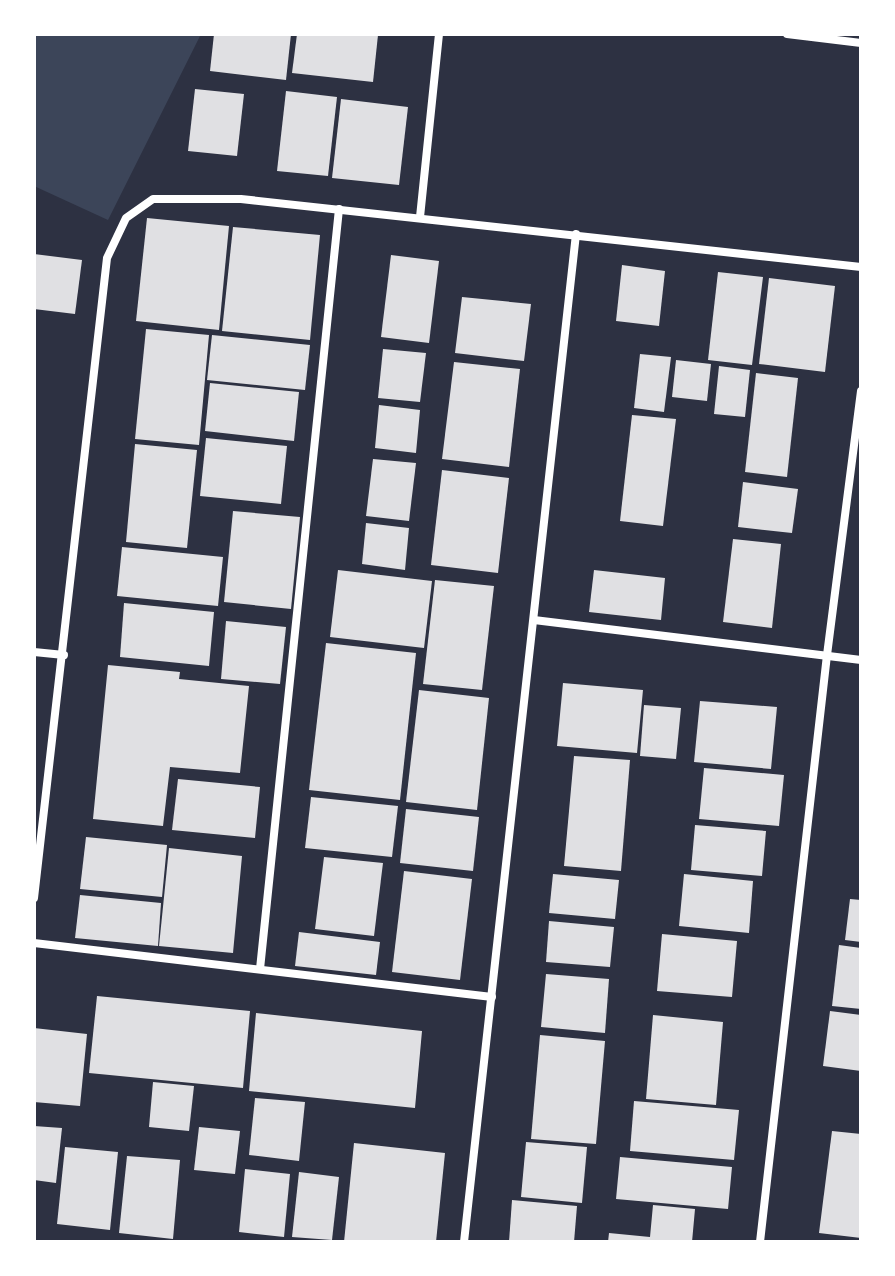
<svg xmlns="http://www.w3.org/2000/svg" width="895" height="1276" font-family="'Fira Sans',sans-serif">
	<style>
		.green { fill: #3c4559 }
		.building { fill: #e0e0e3 }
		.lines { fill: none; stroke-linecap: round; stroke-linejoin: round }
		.minor { stroke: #fff; stroke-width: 8 }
	</style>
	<rect width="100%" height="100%" fill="#2d3142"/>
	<!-- green -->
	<polygon class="green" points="34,34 201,34 108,220 34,186"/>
	<!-- building -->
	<g class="building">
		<polygon points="214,34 291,34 286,80 210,71"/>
		<polygon points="297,34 378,35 373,82 292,73"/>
		<polygon points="195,89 244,94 237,156 188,151"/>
		<polygon points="286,91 337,97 328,176 277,171"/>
		<polygon points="341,99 408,107 399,185 332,178"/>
		<polygon points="147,218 229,226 219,330 136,321"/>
		<polygon points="233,227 320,235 310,340 222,331"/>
		<polygon points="34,254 82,260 75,314 34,309"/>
		<polygon points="391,255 439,261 429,343 381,337"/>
		<polygon points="622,265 665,271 659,326 616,321"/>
		<polygon points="718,272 763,277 752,365 708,360"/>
		<polygon points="769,278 835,286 825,372 759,364"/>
		<polygon points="462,297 531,304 524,361 455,353"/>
		<polygon points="146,329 209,335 199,445 135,439"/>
		<polygon points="212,335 310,345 305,390 207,380"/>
		<polygon points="383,349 426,353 420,402 378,398"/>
		<polygon points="640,354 671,357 664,412 634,408"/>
		<polygon points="676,360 711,364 707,401 672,397"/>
		<polygon points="454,362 520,369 509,467 442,459"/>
		<polygon points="719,366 750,370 745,417 714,414"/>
		<polygon points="756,373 798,378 787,477 745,472"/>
		<polygon points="210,383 299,392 294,441 205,431"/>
		<polygon points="379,405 420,410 416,453 375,448"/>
		<polygon points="632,415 676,419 663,526 620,521"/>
		<polygon points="206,438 287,446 281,504 200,496"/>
		<polygon points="135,444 197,450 187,548 126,542"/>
		<polygon points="373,459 416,463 409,521 366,516"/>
		<polygon points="442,470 509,478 498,573 431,565"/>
		<polygon points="743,482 798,489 792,533 738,527"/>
		<polygon points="233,511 300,517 291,609 224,602"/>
		<polygon points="366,523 409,528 405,570 362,564"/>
		<polygon points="733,539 781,544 772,628 723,622"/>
		<polygon points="122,547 223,557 218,606 117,596"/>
		<polygon points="338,570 432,581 424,648 330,637"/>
		<polygon points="594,570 665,578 661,620 589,612"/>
		<polygon points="435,580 494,586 482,690 423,684"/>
		<polygon points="124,603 214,612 209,666 120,657"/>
		<polygon points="226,621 286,627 280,684 221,679"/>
		<polygon points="326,643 416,653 400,800 309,790"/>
		<polygon points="108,665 180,672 179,679 249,686 240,773 170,767 163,826 93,819"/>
		<polygon points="563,683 643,690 637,753 557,746"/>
		<polygon points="419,690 489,698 477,810 406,802"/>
		<polygon points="700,701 777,707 771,769 694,762"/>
		<polygon points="644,705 681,708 676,759 640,756"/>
		<polygon points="574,756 630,760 621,871 564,866"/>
		<polygon points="704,768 784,775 779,826 699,819"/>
		<polygon points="178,779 260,787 255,838 172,830"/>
		<polygon points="311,797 398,806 392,857 305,848"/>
		<polygon points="406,809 479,817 473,871 400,863"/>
		<polygon points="695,825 766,831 762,876 691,870"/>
		<polygon points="86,837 167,845 162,897 80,889"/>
		<polygon points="169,848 242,856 233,953 159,946"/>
		<polygon points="324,857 383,863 374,936 315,929"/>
		<polygon points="404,871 472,879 460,980 392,972"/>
		<polygon points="553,874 619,880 615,919 549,913"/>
		<polygon points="684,874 753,881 749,933 679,926"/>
		<polygon points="80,895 161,903 158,946 75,938"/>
		<polygon points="850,899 861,900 861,942 845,940"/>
		<polygon points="549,921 614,927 610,967 546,962"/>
		<polygon points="299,932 380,942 376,975 295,966"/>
		<polygon points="662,934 737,941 732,997 657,991"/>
		<polygon points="839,945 861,948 861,1009 832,1006"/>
		<polygon points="546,974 609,979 605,1033 541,1027"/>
		<polygon points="97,996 250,1011 243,1088 89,1073"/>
		<polygon points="830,1011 861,1015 861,1071 823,1066"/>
		<polygon points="256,1013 422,1031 415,1108 249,1091"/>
		<polygon points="653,1015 723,1022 716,1105 646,1099"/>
		<polygon points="34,1028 87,1034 80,1106 34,1102"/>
		<polygon points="540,1035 605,1041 596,1144 531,1139"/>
		<polygon points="153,1082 194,1086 189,1131 149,1127"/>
		<polygon points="255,1098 305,1102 299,1161 249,1155"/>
		<polygon points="634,1101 739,1110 734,1160 630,1151"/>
		<polygon points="34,1126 62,1128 56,1183 34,1180"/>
		<polygon points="199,1127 240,1131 235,1174 194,1170"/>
		<polygon points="832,1131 861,1134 861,1238 819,1233"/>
		<polygon points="526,1142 587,1147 582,1203 521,1197"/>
		<polygon points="354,1143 445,1153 436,1242 344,1242"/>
		<polygon points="65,1147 118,1152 110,1230 57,1224"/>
		<polygon points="127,1156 180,1160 173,1239 119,1233"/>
		<polygon points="620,1157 732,1167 728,1209 616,1199"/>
		<polygon points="245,1169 290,1174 284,1237 239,1232"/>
		<polygon points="299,1172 339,1177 332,1240 292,1237"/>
		<polygon points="512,1200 577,1206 574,1242 509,1242"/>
		<polygon points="653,1205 695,1209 692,1242 608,1242 609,1233 650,1237"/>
	</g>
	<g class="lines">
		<!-- minor -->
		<g class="minor">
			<polyline points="787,34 861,43"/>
			<polyline points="420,217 439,34"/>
			<polyline points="534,620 861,660"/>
			<polyline points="34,652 64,655"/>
			<polyline points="34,898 107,258 126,218 153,199 241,199 861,267"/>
			<polyline points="34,943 492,997"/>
			<polyline points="260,969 339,209"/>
			<polyline points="464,1242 576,234"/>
			<polyline points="760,1242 827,655 861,391"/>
		</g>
	</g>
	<!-- border -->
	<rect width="895" height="1276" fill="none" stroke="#ffffff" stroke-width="72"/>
</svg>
